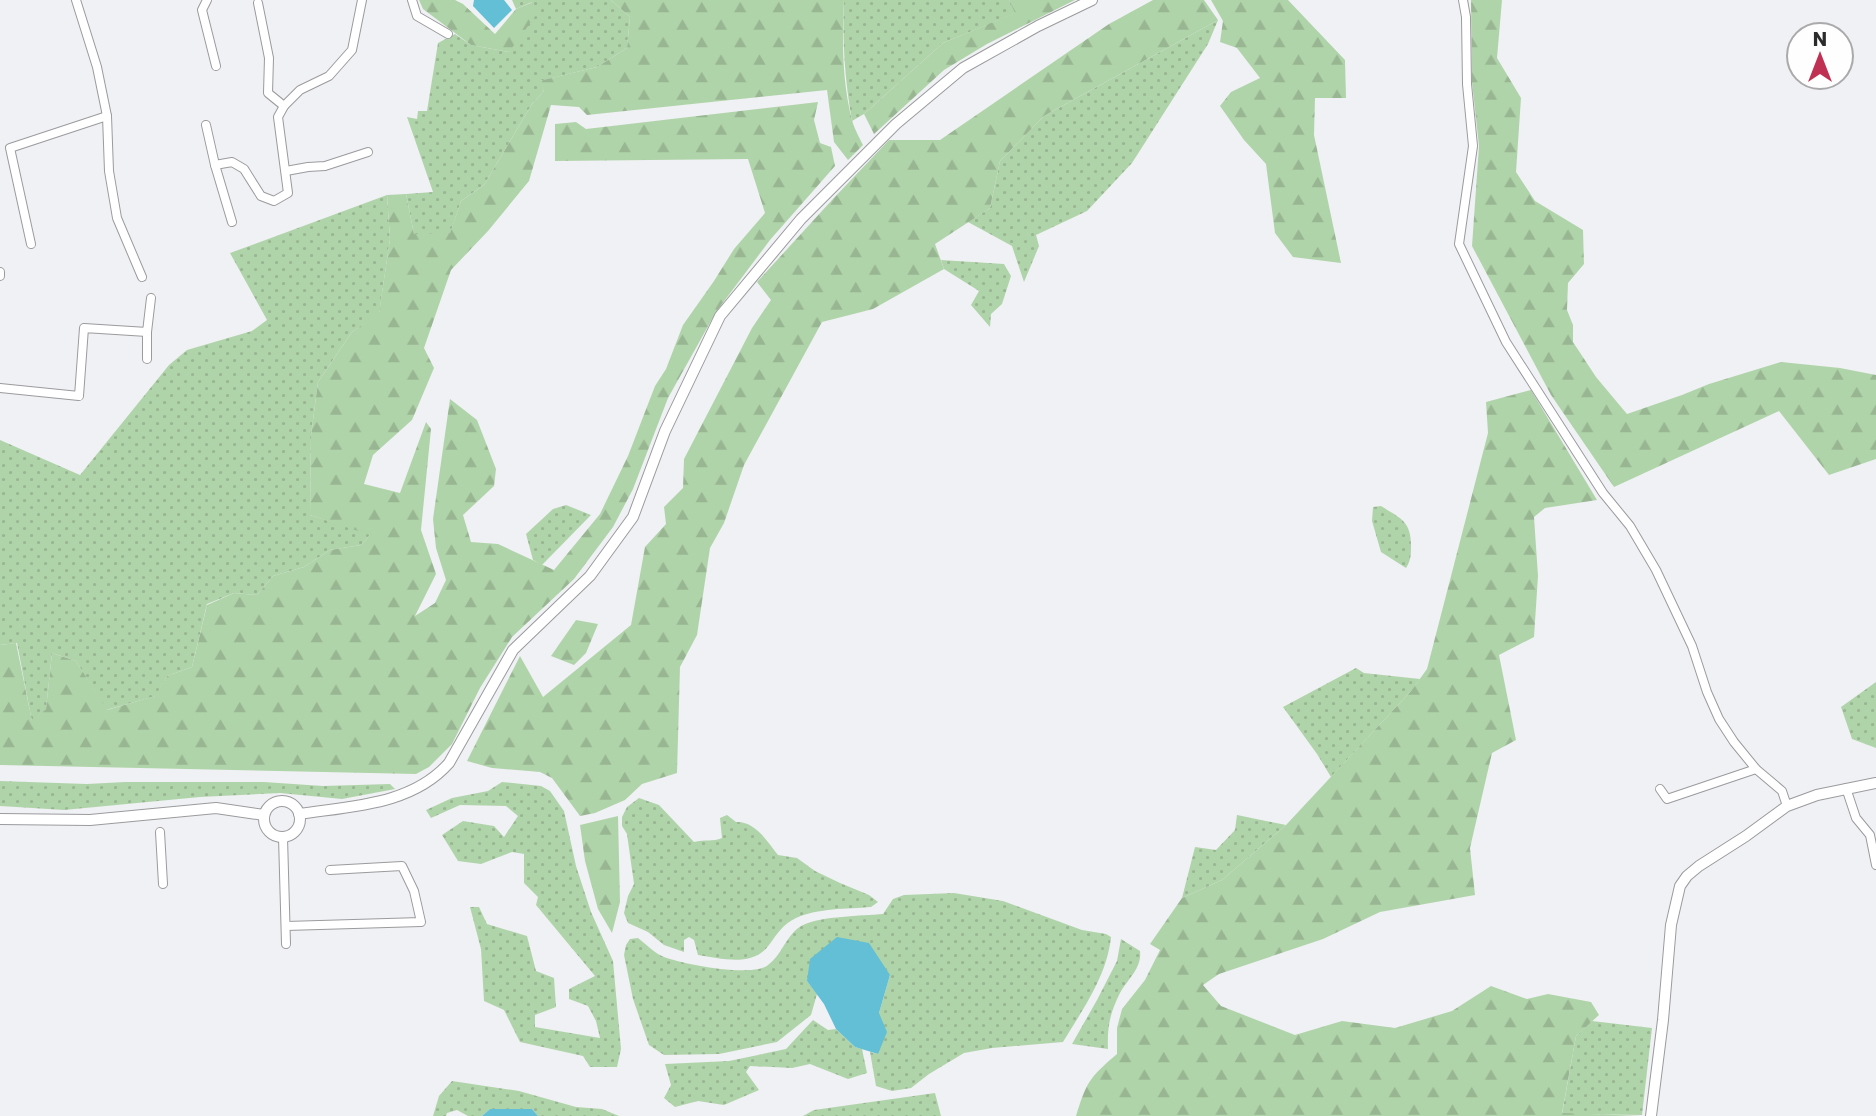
<svg xmlns="http://www.w3.org/2000/svg" width="1876" height="1116" font-family="Poppins,sans-serif">
	<style>
		.grass { fill: url(#grass-dots) }
		.forest { fill: url(#forest-firs) }
		.water { fill: #62bfd5 }
		.lines { fill: none; stroke-linecap: round; stroke-linejoin: round }
		.minor-casing { stroke: #9b9b9e; stroke-width: 10 }
		.tertiary-casing { stroke: #9b9b9e; stroke-width: 12 }
		.minor { stroke: #fff; stroke-width: 8 }
		.tertiary { stroke: #fff; stroke-width: 10 }
	</style>
	<defs>
		<pattern id="grass-dots" width="8" height="8" patternUnits="userSpaceOnUse" patternTransform="scale(1.75)"><rect width="8" height="8" fill="#b0d4a9"/><path d="M2 2h.1M6 6h.1" fill="none" stroke="#98b692" stroke-width="1.8" stroke-linecap="round"/></pattern>
		<pattern id="forest-firs" width="22" height="20" patternUnits="userSpaceOnUse" patternTransform="scale(1.75)"><rect width="22" height="20" fill="#b0d4a9"/><path d="M5 1l3.5 6h-7zM16 11l3.5 6h-7z" fill="#98b692"/></pattern>
	</defs>
	<rect width="100%" height="100%" fill="#f0f1f4"/>
	<!-- grass -->
	<g class="grass">
		<polygon points="512,0 611,0 630,17 627,48 597,67 540,81 544,91 532,104 484,185 461,201 450,234 414,234 406,194 433,192 407,117 417,119 418,111 427,111 438,43 455,34 471,45 509,52 532,2 516,9"/>
		<path d="M844,0H1009L1016,13L943,43L864,114L852,121C845,81 842,41 844,0Z"/>
		<polygon points="1218,20 1208,44 1132,163 1087,211 1036,235 1039,246 1024,282 1012,246 968,222 990,208 1000,161 1044,116"/>
		<polygon points="387,195 390,239 379,314 352,332 318,382 311,435 310,515 371,534 361,545 330,550 304,567 273,576 257,595 234,593 207,604 192,667 167,676 156,696 106,710 76,661 52,653 46,709 32,722 17,643 0,645 0,440 80,475 169,365 187,350 252,331 267,320 230,253"/>
		<polygon points="941,260 1004,264 1011,276 1002,304 991,314 990,327 971,305 979,291 944,269"/>
		<polygon points="566,505 591,515 542,565 533,560 526,534 553,509"/>
		<path d="M1381,506C1400,518 1411,521 1411,545C1411,555 1411,560 1406,568L1381,552L1372,521L1373,507Z"/>
		<polygon points="1356,668 1364,673 1420,679 1411,691 1331,777 1317,754 1283,707"/>
		<polygon points="1876,682 1876,748 1852,739 1841,707"/>
		<polygon points="0,781 87,784 125,782 264,782 323,786 390,784 395,789 342,799 280,793 200,797 64,810 0,806"/>
		<polygon points="502,782 541,786 550,791 564,811 576,866 591,912 613,961 621,1049 617,1067 590,1067 583,1056 520,1042 504,1010 484,1001 481,949 470,907 479,907 487,924 527,936 536,971 554,978 556,1007 535,1015 535,1027 600,1038 596,1021 588,1006 569,999 569,989 595,976 536,905 538,897 524,883 524,854 512,852 481,864 458,861 442,835 463,821 494,826 504,837 518,816 506,806 460,805 431,818 426,810 452,798 488,791"/>
		<path d="M639,798L659,805L694,842C704,839 713,842 722,838L720,818L727,815L736,822C755,821 767,841 778,855L797,858L815,871L840,883L869,895L878,902L871,907C847,909 818,908 796,918C783,924 777,934 769,945C752,968 721,958 698,955L694,940L689,937L684,940V952L664,945L648,932L628,923L624,913L628,896L634,884L627,834L622,826V817L627,807Z"/>
		<polygon points="1237,815 1286,825 1222,880 1182,898 1195,847 1216,850 1235,830"/>
		<path d="M954,893L1003,901L1082,930L1106,934L1111,937C1107,976 1083,1009 1063,1042L992,1048L964,1053L929,1074L911,1088L892,1091L876,1086L870,1052L878,1054L879,1013L890,975L807,981L817,994L811,1015L777,1042L719,1054L664,1055L649,1045L633,999L624,955L626,945L630,939L638,938C646,944 654,953 664,957C683,964 752,978 768,965C783,954 786,934 803,925C822,916 861,916 883,914L893,899L904,895Z"/>
		<path d="M1121,939L1140,951C1142,969 1127,979 1119,995C1110,1013 1107,1028 1108,1049L1072,1044L1097,1000L1117,961Z"/>
		<polygon points="813,1020 828,1030 836,1029 855,1047 862,1049 867,1073 848,1079 810,1064 792,1068 750,1066 746,1072 759,1090 724,1105 698,1101 675,1107 664,1098 671,1085 665,1064 729,1061 786,1049"/>
		<polygon points="1592,1021 1652,1028 1642,1115 1562,1114 1576,1036"/>
		<polygon points="452,1081 519,1091 576,1107 602,1109 619,1116 538,1116 532,1109 490,1109 482,1116 468,1116 457,1110 447,1113 446,1116 433,1116 439,1096"/>
		<polygon points="935,1093 941,1116 803,1116 814,1110"/>
	</g>
	<!-- forest -->
	<g class="forest">
		<polygon points="419,0 455,0 463,4 495,34 516,9 533,2 536,15 509,52 471,45 423,9"/>
		<path d="M611,0H844C842,39 842,82 852,120C854,128 859,137 863,145L848,160L834,142L827,90L587,115L579,107L551,105L529,181L488,231L451,270L424,348L434,368L412,420L373,455L364,484L400,493L426,422L431,429L421,530L436,574L415,616L435,603L446,580L436,548L433,519L450,399L477,420L496,469L494,486L463,515L471,542L498,544L554,570L600,514L628,456L655,386L666,369L683,325L714,281L734,249L765,213L748,159L555,161V124L576,122L586,129L818,102L814,120L820,143L831,147L835,166L770,240L716,312L668,398L633,489L613,527L574,579L512,637L480,688L452,744L429,767L416,774L0,765V645L16,643L32,721L46,709L52,653L76,661L107,710L155,696L167,676L192,667L207,605L234,593L257,595L273,576L304,567L330,550L361,545L370,535L310,515L311,435L318,382L352,332L379,313L390,239L387,195L406,194L414,234L450,233L461,201L484,185L532,104L544,91L539,81L597,67L627,48L630,17Z"/>
		<polygon points="1009,0 1075,0 987,44 944,70 874,134 864,114 943,43 1015,13"/>
		<polygon points="1153,0 1204,0 1218,20 1044,116 1000,161 990,208 935,244 944,269 873,309 822,322 744,465 724,523 710,548 697,635 680,667 677,773 642,784 625,800 595,813 580,816 552,778 540,772 492,768 467,761 520,656 543,697 631,625 645,547 666,524 664,507 683,488 684,459 752,328 771,300 757,282 832,200 889,140 940,140 1109,24"/>
		<polygon points="1211,0 1288,0 1345,60 1346,98 1315,98 1314,135 1341,263 1293,257 1275,233 1266,164 1244,140 1220,106 1231,92 1260,78 1237,48 1220,42 1223,21"/>
		<polygon points="1471,0 1502,0 1497,58 1521,98 1516,172 1535,201 1583,230 1584,264 1568,283 1567,310 1573,325 1573,342 1596,377 1627,414 1682,395 1709,384 1781,362 1840,368 1876,375 1876,459 1829,475 1779,411 1614,487 1551,395 1472,246 1479,146 1472,82"/>
		<path d="M1531,390L1597,500L1545,508L1534,517L1538,576L1534,637L1499,655L1516,740L1492,753L1470,848L1475,895L1380,912L1323,939L1219,974L1203,985L1221,1006L1295,1035L1342,1021L1395,1028L1452,1011L1491,986L1527,999L1548,994L1591,1002L1599,1015L1576,1036L1562,1113L1642,1116H1076C1087,1081 1089,1078 1117,1054V1028L1122,1009L1145,980L1160,950L1150,944L1182,898L1222,880L1286,825L1411,691L1427,669L1488,433L1486,402Z"/>
		<polygon points="576,620 598,624 586,653 574,665 551,656"/>
		<polygon points="618,816 620,902 612,933 598,909 585,861 580,825"/>
	</g>
	<!-- water -->
	<g class="water">
		<polygon points="474,0 504,0 512,10 494,28 473,6"/>
		<polygon points="837,937 869,943 890,975 879,1013 887,1032 878,1054 855,1047 836,1029 824,1004 807,981 810,959"/>
		<polygon points="490,1109 532,1109 538,1116 482,1116"/>
	</g>
	<g class="lines">
		<!-- minor casing -->
		<g class="minor-casing">
			<g id="minor">
				<polyline points="76,0 97,67 107,116 109,171 117,218 142,277"/>
				<polyline points="207,0 202,10 216,66"/>
				<polyline points="412,0 417,16 448,34"/>
				<polyline points="1463,0 1466,17 1467,84 1473,146 1459,244 1506,342 1603,493 1630,526 1656,570 1692,646 1707,692 1719,719 1734,742 1756,769 1782,791 1787,806"/>
				<polyline points="258,3 269,58 268,93 284,106"/>
				<polyline points="206,125 215,165 232,162 244,169 261,196 274,201 288,193 278,117 284,106 300,90 329,76 352,50 362,0"/>
				<polyline points="215,165 232,222"/>
				<polyline points="286,171 308,167 325,166 368,152"/>
				<polyline points="31,244 10,148 107,116"/>
				<polyline points="0,276 0,272"/>
				<polyline points="147,332 147,359"/>
				<polyline points="0,388 79,396 84,328 147,332 151,298"/>
				<polyline points="1846,788 1856,818 1870,835 1876,865"/>
				<polyline points="1660,789 1667,799 1756,769"/>
				<polyline points="160,832 163,884"/>
				<polyline points="283,837 286,944"/>
				<polyline points="286,926 421,922 414,891 402,866 330,870"/>
			</g>
		</g>
		<!-- tertiary casing -->
		<g class="tertiary-casing">
			<g id="tertiary">
				<circle cx="282" cy="819" r="18"/>
				<path d="M299,814C352,806 412,805 449,763L513,650L590,576L633,517L665,431L720,316L801,219L896,124L963,68L1038,26L1092,0"/>
				<polyline points="0,819 90,820 216,808 264,815"/>
				<polyline points="1651,1116 1663,1020 1671,925 1680,886 1687,876 1699,866 1746,836 1787,806 1817,795 1876,783"/>
			</g>
		</g>
		<!-- minor -->
		<use href="#minor" class="minor"/>
		<!-- tertiary -->
		<use href="#tertiary" class="tertiary"/>
	</g>
	<!-- north arrow -->
	<g transform="translate(1820 56)"><circle r="33" fill="#fefeff" stroke="#aaaaab" stroke-width="2"/>
	<path d="M0-5L12 26L0 18L-12 26Z" fill="#c03052"/>
	<text y="-10" font-size="19" font-weight="bold" text-anchor="middle" fill="#2b2b2c">N</text>
	</g>
</svg>
